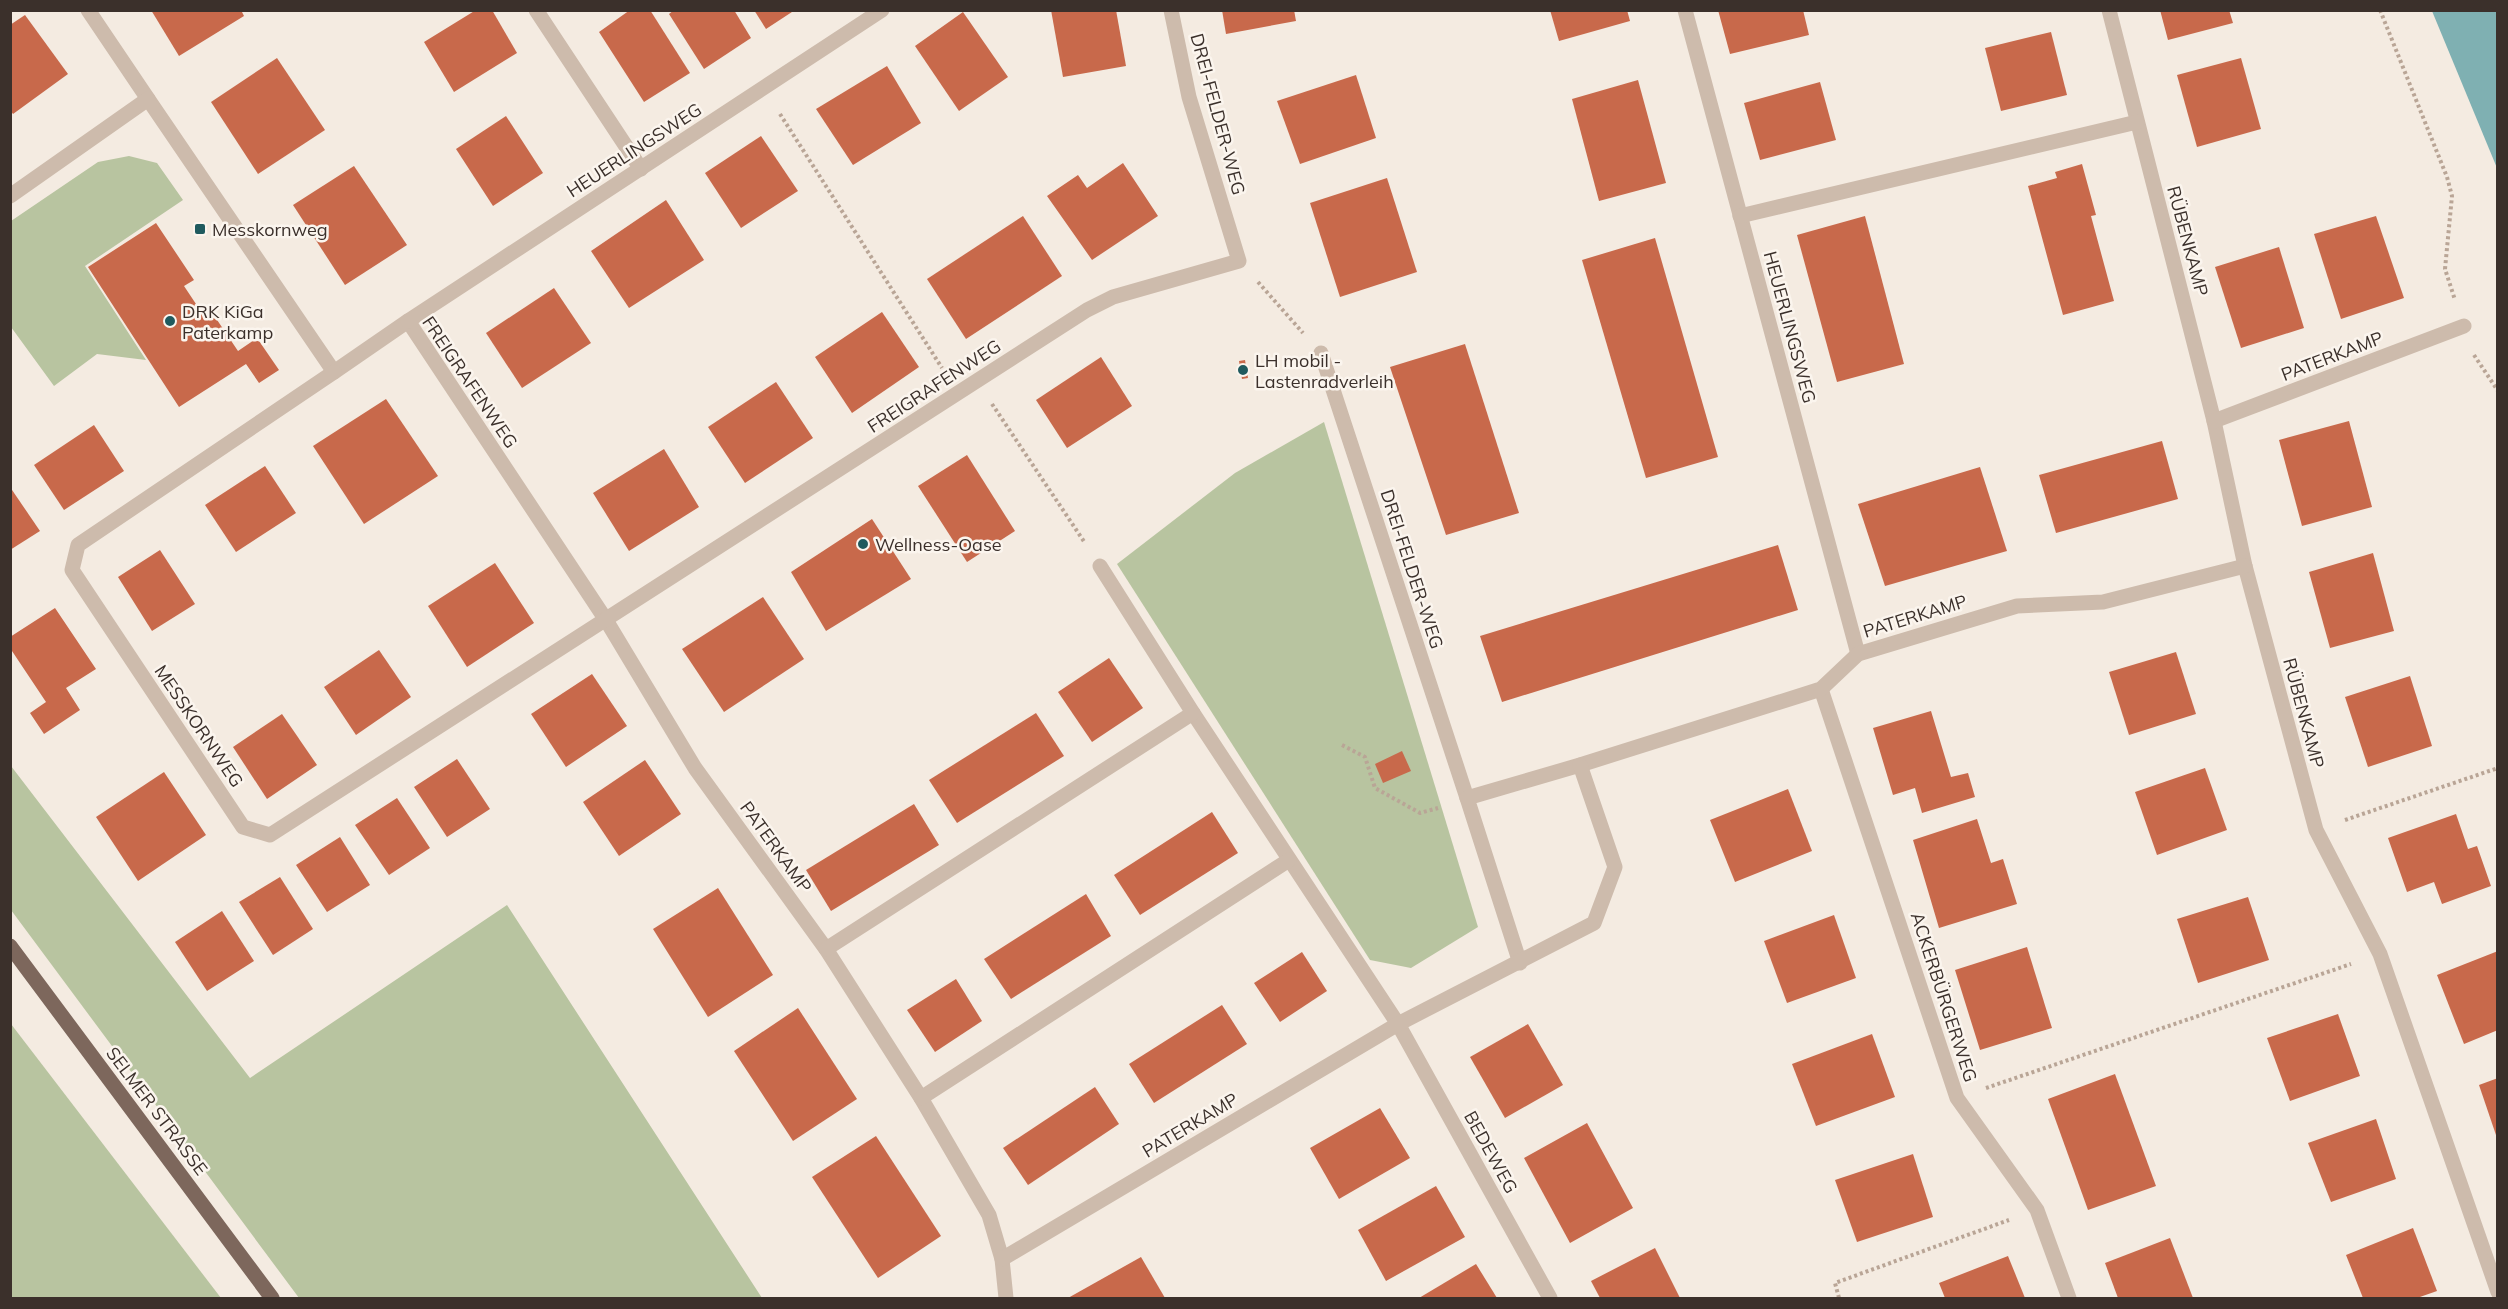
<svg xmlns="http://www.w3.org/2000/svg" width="2508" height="1309" font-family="Mulish,sans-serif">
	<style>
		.green { fill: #b8c4a0 }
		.water { fill: #7fb0b2 }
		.building { fill: #c8694b }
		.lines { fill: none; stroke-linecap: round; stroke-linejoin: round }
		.path { stroke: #b9a596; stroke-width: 4; stroke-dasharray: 3 3; stroke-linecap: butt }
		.minor { stroke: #cdbbac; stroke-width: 15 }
		.major { stroke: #7d675c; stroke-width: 15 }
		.poi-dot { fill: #1f5a5e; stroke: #fbf5ee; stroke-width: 2 }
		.labels { text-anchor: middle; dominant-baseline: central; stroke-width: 5; stroke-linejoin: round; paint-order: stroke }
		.street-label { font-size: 18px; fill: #3b302b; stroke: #fbf5ee }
		.poi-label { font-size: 18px; fill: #3b302b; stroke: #fbf5ee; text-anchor: start }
	</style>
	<rect width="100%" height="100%" fill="#f4ebe1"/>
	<!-- green -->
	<g class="green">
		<polygon points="129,156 157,163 183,200 85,266 146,360 97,354 54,386 11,327 11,221 98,162"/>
		<polygon points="1324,422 1478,927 1411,968 1370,960 1117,564 1235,473"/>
		<polygon points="11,766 250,1078 507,905 762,1298 299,1298 11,910"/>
		<polygon points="10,1024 11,1024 221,1298 11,1298"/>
	</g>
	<!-- water -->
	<polygon class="water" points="2432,11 2497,11 2497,168"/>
	<!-- building -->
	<g class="building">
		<polygon points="151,10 241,10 244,16 179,56"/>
		<polygon points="476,10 492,10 517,53 454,92 424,42"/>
		<polygon points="630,10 650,10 690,73 644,102 599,32"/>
		<polygon points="674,10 734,10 751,38 704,69 669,14"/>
		<polygon points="754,10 795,10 766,29"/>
		<polygon points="1051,10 1116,10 1126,66 1063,77"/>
		<polygon points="1222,10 1294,10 1296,21 1226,34"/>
		<polygon points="1550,10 1627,10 1630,21 1559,41"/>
		<polygon points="1718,10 1803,10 1809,35 1730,54"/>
		<polygon points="2160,10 2229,10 2233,23 2168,40"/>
		<polygon points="963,12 1008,77 959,111 915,46"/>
		<polygon points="25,15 68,74 13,114 10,110 10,25"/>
		<polygon points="2051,32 2067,95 2001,111 1985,48"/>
		<polygon points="277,58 325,130 258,174 211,102"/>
		<polygon points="2241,58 2261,129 2197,147 2177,75"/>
		<polygon points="887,66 921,123 853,165 816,109"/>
		<polygon points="1356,75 1376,138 1300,164 1277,101"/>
		<polygon points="1638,80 1666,183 1599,201 1572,99"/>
		<polygon points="1820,82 1836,140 1760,160 1744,103"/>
		<polygon points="506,116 543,173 493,206 456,149"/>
		<polygon points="761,136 798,191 741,228 705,173"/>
		<polygon points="1123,163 1158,216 1092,260 1047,196 1078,175 1087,188"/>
		<polygon points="2082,164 2096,215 2091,216 2114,301 2063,315 2028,186 2057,178 2055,172"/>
		<polygon points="354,166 407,245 345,285 293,205"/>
		<polygon points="1387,178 1417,272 1340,297 1310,203"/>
		<polygon points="666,200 704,260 629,308 591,251"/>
		<polygon points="1023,216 1062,276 966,339 927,279"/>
		<polygon points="1865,216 1904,364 1837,382 1797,235"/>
		<polygon points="2376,216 2404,298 2341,319 2314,234"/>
		<polygon points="156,223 194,280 184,286 200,310 207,305 238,351 257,338 279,370 259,383 246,364 179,407 88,267"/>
		<polygon points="1655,238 1718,457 1646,478 1582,260"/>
		<polygon points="2279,247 2304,328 2241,348 2215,267"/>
		<polygon points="554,288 591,343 522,388 486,333"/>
		<polygon points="882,312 919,367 852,413 815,357"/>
		<polygon points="1465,344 1519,513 1446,535 1390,367"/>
		<polygon points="1101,357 1132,406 1067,448 1036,400"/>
		<polygon points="1245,360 1248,378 1242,379 1239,361"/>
		<polygon points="776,382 813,438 745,483 708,427"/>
		<polygon points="386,399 438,476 364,524 313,446"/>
		<polygon points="2349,421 2372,507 2302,526 2279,440"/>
		<polygon points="94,425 124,471 64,510 34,465"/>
		<polygon points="2162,441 2178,499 2056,533 2039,475"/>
		<polygon points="664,449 699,507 629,551 593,493"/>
		<polygon points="967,455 1015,531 967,562 918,486"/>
		<polygon points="265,466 296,513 236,552 205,505"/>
		<polygon points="1980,467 2007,551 1885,586 1858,504"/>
		<polygon points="10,487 40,531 10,550"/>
		<polygon points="872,519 911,579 826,631 791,572"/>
		<polygon points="1778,545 1798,610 1502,702 1480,636"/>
		<polygon points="160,550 195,604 152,631 118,577"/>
		<polygon points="2373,553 2394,631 2330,648 2309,572"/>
		<polygon points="495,563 534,623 467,667 428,606"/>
		<polygon points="763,597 804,659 724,712 682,649"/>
		<polygon points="55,608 96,669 66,688 80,710 44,734 30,713 46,702 10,648 10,637"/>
		<polygon points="379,650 411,697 356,735 324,687"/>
		<polygon points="2176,652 2196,714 2129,735 2109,672"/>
		<polygon points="1109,658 1143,708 1092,742 1058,692"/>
		<polygon points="592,674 627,726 566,767 531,714"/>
		<polygon points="2410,676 2432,746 2368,767 2345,697"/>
		<polygon points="1931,711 1951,777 1968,773 1975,797 1922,813 1915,788 1893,795 1873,728"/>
		<polygon points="1036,713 1064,756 957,823 929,780"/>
		<polygon points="282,714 317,765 267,799 233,747"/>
		<polygon points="1402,751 1411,771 1383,783 1375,764"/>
		<polygon points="457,759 490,809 447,837 414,787"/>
		<polygon points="645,760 681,814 619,856 583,802"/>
		<polygon points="2205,768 2227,830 2157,855 2135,792"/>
		<polygon points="164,772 206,835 138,881 96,817"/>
		<polygon points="1788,789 1812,851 1735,882 1710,820"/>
		<polygon points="397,798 430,848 389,875 355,825"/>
		<polygon points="914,804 939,845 831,911 806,870"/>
		<polygon points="1212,812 1238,853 1140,915 1114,875"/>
		<polygon points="2456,814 2468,849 2477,846 2491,886 2442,904 2434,882 2407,892 2388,838"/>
		<polygon points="1977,819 1991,863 2003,859 2017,904 1939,928 1913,840"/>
		<polygon points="340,837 370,885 327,912 296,865"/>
		<polygon points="280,877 313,929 273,955 239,902"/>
		<polygon points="718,888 773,975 708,1017 653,929"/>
		<polygon points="1086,894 1111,936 1011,999 984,959"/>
		<polygon points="2248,897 2269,960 2198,983 2177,919"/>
		<polygon points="222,911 254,961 207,991 175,942"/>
		<polygon points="1834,915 1856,978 1787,1003 1764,941"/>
		<polygon points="2027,947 2052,1028 1980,1050 1955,970"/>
		<polygon points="2498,951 2498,1030 2464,1044 2437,975"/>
		<polygon points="1302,952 1327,991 1280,1022 1254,983"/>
		<polygon points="956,979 982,1021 935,1052 907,1010"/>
		<polygon points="1222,1005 1247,1044 1154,1103 1129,1064"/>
		<polygon points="798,1008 857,1099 793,1141 734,1051"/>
		<polygon points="2338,1014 2360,1076 2290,1101 2267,1038"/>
		<polygon points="1528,1024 1563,1085 1505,1118 1470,1057"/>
		<polygon points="1872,1034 1895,1097 1816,1126 1792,1064"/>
		<polygon points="2115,1074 2156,1186 2088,1210 2048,1099"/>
		<polygon points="2498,1078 2498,1138 2497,1138 2479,1085"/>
		<polygon points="1095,1087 1119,1124 1028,1185 1003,1148"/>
		<polygon points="1380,1108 1410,1158 1339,1199 1310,1148"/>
		<polygon points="2376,1119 2396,1179 2331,1202 2308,1143"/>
		<polygon points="1587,1123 1633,1208 1570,1243 1524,1158"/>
		<polygon points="876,1136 941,1236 878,1278 812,1177"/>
		<polygon points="1913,1154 1933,1217 1857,1242 1835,1180"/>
		<polygon points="1436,1186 1465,1237 1386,1281 1358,1230"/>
		<polygon points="2413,1228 2437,1291 2417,1298 2363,1298 2346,1255"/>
		<polygon points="2170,1238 2193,1298 2118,1298 2105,1263"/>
		<polygon points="1655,1248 1680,1298 1600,1298 1591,1281"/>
		<polygon points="2008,1256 2025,1298 1945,1298 1939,1283"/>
		<polygon points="1141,1257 1165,1298 1068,1298"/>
		<polygon points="1476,1264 1497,1298 1419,1298"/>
	</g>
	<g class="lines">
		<!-- path -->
		<g class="path">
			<polyline points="2380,10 2447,177 2452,196 2445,269 2455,300"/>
			<polyline points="780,114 942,368"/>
			<polyline points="1258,282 1303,333"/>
			<polyline points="2474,355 2498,391"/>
			<polyline points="992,404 1085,543"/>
			<polyline points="1342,745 1365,757 1375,788 1420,813 1438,808"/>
			<polyline points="2345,820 2498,768"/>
			<polyline points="1986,1088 2351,964"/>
			<polyline points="1839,1298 1835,1283 2009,1220"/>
		</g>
		<!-- minor -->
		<g class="minor">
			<polyline points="88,10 148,99"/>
			<polyline points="536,10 641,169"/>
			<polyline points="1685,10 1858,654"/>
			<polyline points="2109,10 2214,421 2245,566 2316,830 2380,954 2498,1292"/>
			<polyline points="10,196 148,99 334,372 408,321 606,620 695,768 826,949 921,1098 989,1215 1002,1259 1006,1298"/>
			<polyline points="1740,216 2137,122"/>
			<polyline points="408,321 882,10"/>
			<polyline points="1321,353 1467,798"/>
			<polyline points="334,372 78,545 72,570 243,827 270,835 1087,310 1113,297 1239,261 1189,97 1171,10"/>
			<polyline points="2214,421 2464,326"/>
			<polyline points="1100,566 1193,713 1398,1024 1550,1298"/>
			<polyline points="1821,689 1957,1098 2037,1210 2069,1298"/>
			<polyline points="826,949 1193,713"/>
			<polyline points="1520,963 1467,798 1580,765 1821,689 1858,654 2017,606 2103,602 2245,566"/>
			<polyline points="921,1098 1289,860"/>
			<polyline points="1002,1259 1398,1024 1594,923 1615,867 1580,765"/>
		</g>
		<!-- major -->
		<polyline class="major" points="10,946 272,1298"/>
	</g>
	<!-- markers -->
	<g class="poi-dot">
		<rect x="194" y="223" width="12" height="12" rx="3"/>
		<circle cx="170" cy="321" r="6"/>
		<circle cx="1243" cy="370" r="6"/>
		<circle cx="863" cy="544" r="6"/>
	</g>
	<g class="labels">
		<!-- street labels -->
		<g class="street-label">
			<text transform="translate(1218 114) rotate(75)">DREI-FELDER-WEG</text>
			<text transform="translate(634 150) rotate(-33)">HEUERLINGSWEG</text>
			<text transform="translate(2188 241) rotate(75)">RÜBENKAMP</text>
			<text transform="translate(1790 327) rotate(75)">HEUERLINGSWEG</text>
			<text transform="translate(2332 356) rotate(-21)">PATERKAMP</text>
			<text transform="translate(470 382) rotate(56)">FREIGRAFENWEG</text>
			<text transform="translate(934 386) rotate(-33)">FREIGRAFENWEG</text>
			<text transform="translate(1412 569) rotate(72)">DREI-FELDER-WEG</text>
			<text transform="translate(1915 616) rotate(-17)">PATERKAMP</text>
			<text transform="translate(2304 713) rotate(75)">RÜBENKAMP</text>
			<text transform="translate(199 726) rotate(56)">MESSKORNWEG</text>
			<text transform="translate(776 847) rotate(54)">PATERKAMP</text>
			<text transform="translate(1944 997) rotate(72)">ACKERBÜRGERWEG</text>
			<text transform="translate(157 1111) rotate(53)">SELMER STRASSE</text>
			<text transform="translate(1190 1125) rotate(-31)">PATERKAMP</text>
			<text transform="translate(1491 1152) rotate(61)">BEDEWEG</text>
		</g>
		<!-- poi labels -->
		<g class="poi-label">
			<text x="212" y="229">Messkornweg</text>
			<text x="182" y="311">DRK KiGa<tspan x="182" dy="21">Paterkamp</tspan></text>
			<text x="1255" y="360">LH mobil -<tspan x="1255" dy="21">Lastenradverleih</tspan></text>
			<text x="875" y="544">Wellness-Oase</text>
		</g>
	</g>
	<!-- border -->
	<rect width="2508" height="1309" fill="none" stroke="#3b302b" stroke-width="24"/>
</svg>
